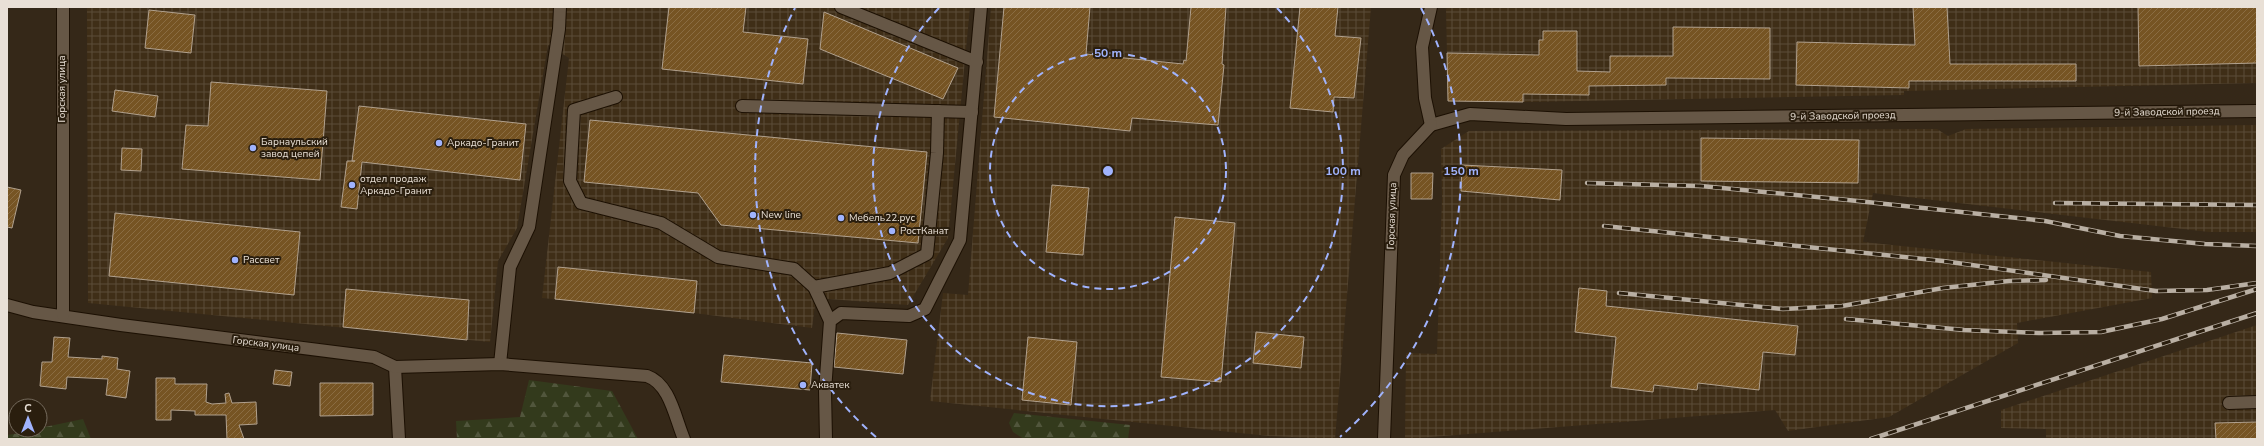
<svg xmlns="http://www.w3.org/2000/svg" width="2264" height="446" font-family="'Nunito Sans',sans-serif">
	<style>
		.industrial { fill: url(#industrial-grid) }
		.forest { fill: url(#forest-firs) }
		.building { fill: url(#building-hatch); stroke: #b1a18e }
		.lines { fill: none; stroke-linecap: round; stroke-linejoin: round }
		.minor-casing { stroke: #1c1003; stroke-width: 14 }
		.minor { stroke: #665746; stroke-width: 12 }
		.rail-casing { stroke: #b9afa3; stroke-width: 4.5 }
		.rail { stroke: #2a1e0e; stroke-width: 3; stroke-dasharray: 9; stroke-linecap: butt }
		.ring { fill: none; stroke: #a0b3fd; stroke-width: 2; stroke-dasharray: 7 5 }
		.poi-dot { fill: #a0b3fd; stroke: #2a1e0e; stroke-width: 1.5 }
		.labels { text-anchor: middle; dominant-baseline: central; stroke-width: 4; stroke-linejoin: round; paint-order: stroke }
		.street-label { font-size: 10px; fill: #e9e0d6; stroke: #2a1e0e }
		.poi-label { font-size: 10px; fill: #e9e0d6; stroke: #2a1e0e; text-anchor: start }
		.centre { fill: #a0b3fd; stroke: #2a1e0e; stroke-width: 2 }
		.ring-label { font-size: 12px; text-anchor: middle; font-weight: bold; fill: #a0b3fd; stroke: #2a1e0e; stroke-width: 4; stroke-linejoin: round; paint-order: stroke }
	</style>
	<defs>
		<pattern id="industrial-grid" width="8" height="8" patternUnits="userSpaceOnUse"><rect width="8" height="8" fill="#3f2e17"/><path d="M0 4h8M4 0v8" fill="none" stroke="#5b4c38"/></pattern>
		<pattern id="forest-firs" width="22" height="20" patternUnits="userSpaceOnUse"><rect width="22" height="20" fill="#333a1c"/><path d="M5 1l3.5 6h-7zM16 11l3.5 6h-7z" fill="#51563c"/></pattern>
		<pattern id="building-hatch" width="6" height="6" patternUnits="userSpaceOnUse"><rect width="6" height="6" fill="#765423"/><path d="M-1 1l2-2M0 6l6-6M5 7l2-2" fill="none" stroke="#8a6c42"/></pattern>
	</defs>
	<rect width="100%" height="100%" fill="#352818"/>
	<!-- industrial -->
	<g class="industrial">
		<polygon points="87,7 970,7 948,238 908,305 816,298 812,328 694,313 542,298 569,58 548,45 517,228 498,261 490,342 88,303"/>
		<polygon points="991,7 1371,7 1335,439 1269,436 930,401 943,293 968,295"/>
		<polygon points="1449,7 2257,7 2257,83 1904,91 1904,95 1523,102 1448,101 1446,9"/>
		<polygon points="2257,125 2257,232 2209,232 1873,193 1863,242 2151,272 2152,298 2017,323 2018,343 1889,417 1788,431 1775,410 1405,439 1406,353 1437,354 1442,198 1441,149 1469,131 1937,129 1948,136 1966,129"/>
		<polygon points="2257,325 2257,439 2046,439 2046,429 2001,428 2001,410"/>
	</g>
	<!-- forest -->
	<g class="forest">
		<polygon points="529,380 612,391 638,439 457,439 456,421 520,417"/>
		<polygon points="1014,413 1130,425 1128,439 1024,439 1013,432 1009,423"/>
		<polygon points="83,419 91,439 7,439 7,435 40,430 40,428"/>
	</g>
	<!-- building -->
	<g class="building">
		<polygon points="669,7 746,7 743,32 808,39 803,84 662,69"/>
		<polygon points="1004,7 1090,7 1086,54 1183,64 1184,60 1186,61 1191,7 1226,7 1222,64 1224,65 1218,125 1132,118 1130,131 994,117"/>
		<polygon points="1300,7 1338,7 1335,36 1361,38 1354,98 1334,97 1333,112 1290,108"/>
		<polygon points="1913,7 1947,7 1950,64 2076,64 2076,81 1909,81 1909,88 1796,85 1797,42 1915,45"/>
		<polygon points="2138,7 2257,7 2257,63 2139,66"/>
		<polygon points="149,10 195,15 191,53 145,48"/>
		<polygon points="824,12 958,68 943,99 820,49"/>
		<polygon points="1673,27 1770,28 1770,79 1666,78 1666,85 1589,86 1589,95 1523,94 1523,102 1448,101 1447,53 1539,55 1539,40 1543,40 1543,31 1577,31 1577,71 1610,72 1610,56 1673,56"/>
		<polygon points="211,82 327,91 320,180 182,169 186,125 208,126"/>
		<polygon points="115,90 158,96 155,117 112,111"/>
		<polygon points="359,106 526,124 520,180 362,162 357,209 341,207 347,161 355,161 352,161"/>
		<polygon points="590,120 927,152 918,243 721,225 698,193 584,182"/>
		<polygon points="1701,138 1859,140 1858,183 1701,181"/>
		<polygon points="122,148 142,149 141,171 121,170"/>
		<polygon points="1462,165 1562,170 1560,200 1461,191"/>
		<polygon points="1411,173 1433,173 1432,199 1411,199"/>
		<polygon points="1052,185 1089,188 1083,255 1046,252"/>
		<polygon points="7,187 21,190 12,228 7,227"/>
		<polygon points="115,213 300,232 294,295 109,276"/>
		<polygon points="1175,217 1235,223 1221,382 1161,377"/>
		<polygon points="558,267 697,281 694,313 555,299"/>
		<polygon points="1579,288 1607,291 1606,306 1798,326 1795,355 1763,352 1759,390 1698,383 1697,390 1654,385 1653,392 1611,387 1616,337 1575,332"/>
		<polygon points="346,289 469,300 467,340 343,327"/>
		<polygon points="1256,332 1304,337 1301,368 1253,363"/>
		<polygon points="837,333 907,340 903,374 834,367"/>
		<polygon points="54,337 70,338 68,357 102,359 102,356 118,358 117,369 130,371 126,398 106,395 108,379 67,377 66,389 40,386 42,362 52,362"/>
		<polygon points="1028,337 1077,342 1071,405 1022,400"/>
		<polygon points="724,355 812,363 810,390 721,382"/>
		<polygon points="275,370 292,372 290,386 273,384"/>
		<polygon points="156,378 175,378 175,384 207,384 206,402 212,404 226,403 225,394 229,393 232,403 256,402 257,424 239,425 244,439 227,439 226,415 195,415 195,411 171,410 171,420 156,420"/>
		<polygon points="320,383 373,383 373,415 320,416"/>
		<polygon points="2257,422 2257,439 2216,439 2215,423"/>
	</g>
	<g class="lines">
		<!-- minor casing -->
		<g class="minor-casing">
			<g id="minor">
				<polyline points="841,7 977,62"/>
				<polyline points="616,97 574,110 570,181 581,203 661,223 718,257 794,269 814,287 830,321"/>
				<polyline points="742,106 972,112"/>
				<polyline points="1431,125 1470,114 1566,119 2257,111"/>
				<polyline points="1431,125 1425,98 1422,47 1431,7"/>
				<polyline points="814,287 890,273 927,254 937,153 938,111"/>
				<polyline points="7,305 33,312 121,325 374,357 395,367 399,439"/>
				<polyline points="63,315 63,7"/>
				<polyline points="500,364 510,267 529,227 559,29 560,7"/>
				<path d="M395,367L500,364L647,376C670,384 675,418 684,439"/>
				<polyline points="2229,403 2257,402"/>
				<polyline points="826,439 825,391 830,321 841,313 909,316 925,309 960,240 981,7"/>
				<polyline points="1384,439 1394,175 1403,155 1431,125"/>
			</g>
		</g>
		<!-- minor -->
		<use href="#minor" class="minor"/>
		<!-- rail casing -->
		<g class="rail-casing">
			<g id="rail">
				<polyline points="1587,183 1701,186 1848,200 2045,221 2120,236 2205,244 2257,246"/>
				<polyline points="2055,203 2257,205"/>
				<polyline points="1604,226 1943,261 2156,291 2207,290 2257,283"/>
				<polyline points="1619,293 1783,309 1842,306 1943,288 2009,281 2046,280"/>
				<polyline points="1846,319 1964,330 2039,333 2101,332 2162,319 2257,289"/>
				<polyline points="1871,439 2257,313"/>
			</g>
		</g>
		<!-- rail -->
		<use href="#rail" class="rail"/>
	</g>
	<!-- distance rings -->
	<g class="ring">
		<circle cx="1108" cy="171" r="118"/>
		<path d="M1277 8A235 235 0 1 1 939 8"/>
		<path d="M876 437A353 353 0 0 1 795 8M1421 8A353 353 0 0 1 1340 437"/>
	</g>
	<!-- markers -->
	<g class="poi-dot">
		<circle cx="439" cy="143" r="4"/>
		<circle cx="253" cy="148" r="4"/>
		<circle cx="352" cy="185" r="4"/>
		<circle cx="753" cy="215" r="4"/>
		<circle cx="841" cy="218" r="4"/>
		<circle cx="892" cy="231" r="4"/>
		<circle cx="235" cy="260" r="4"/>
		<circle cx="803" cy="385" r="4"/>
	</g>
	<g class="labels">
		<!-- street labels -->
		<g class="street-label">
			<text transform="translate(62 89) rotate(-90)">Горская улица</text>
			<text transform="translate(2167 112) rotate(-1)">9-й Заводской проезд</text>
			<text transform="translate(1843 116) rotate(-1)">9-й Заводской проезд</text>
			<text transform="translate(1392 216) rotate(-88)">Горская улица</text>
			<text transform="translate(266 344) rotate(7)">Горская улица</text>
		</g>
		<!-- poi labels -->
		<g class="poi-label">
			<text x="261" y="142">Барнаульский<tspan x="261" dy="12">завод цепей</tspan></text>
			<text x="447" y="143">Аркадо-Гранит</text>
			<text x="360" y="179">отдел продаж<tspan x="360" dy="12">Аркадо-Гранит</tspan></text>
			<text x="761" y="215">New line</text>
			<text x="849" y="218">Мебель22.рус</text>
			<text x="900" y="231">РостКанат</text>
			<text x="243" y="260">Рассвет</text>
			<text x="811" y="385">Акватек</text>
		</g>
	</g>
	<circle cx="1108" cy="171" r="6" class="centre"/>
	<g class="ring-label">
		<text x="1108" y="57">50 m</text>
		<text x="1343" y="175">100 m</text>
		<text x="1461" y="175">150 m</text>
	</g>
	<!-- border -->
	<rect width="2264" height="446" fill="none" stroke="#e9e0d6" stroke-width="16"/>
	<!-- north arrow -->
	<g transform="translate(28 418)"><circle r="19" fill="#2a1e0e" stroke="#766c5e"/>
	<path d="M0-3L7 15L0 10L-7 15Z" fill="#a0b3fd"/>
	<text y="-6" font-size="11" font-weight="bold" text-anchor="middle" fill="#e9e0d6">С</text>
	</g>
</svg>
